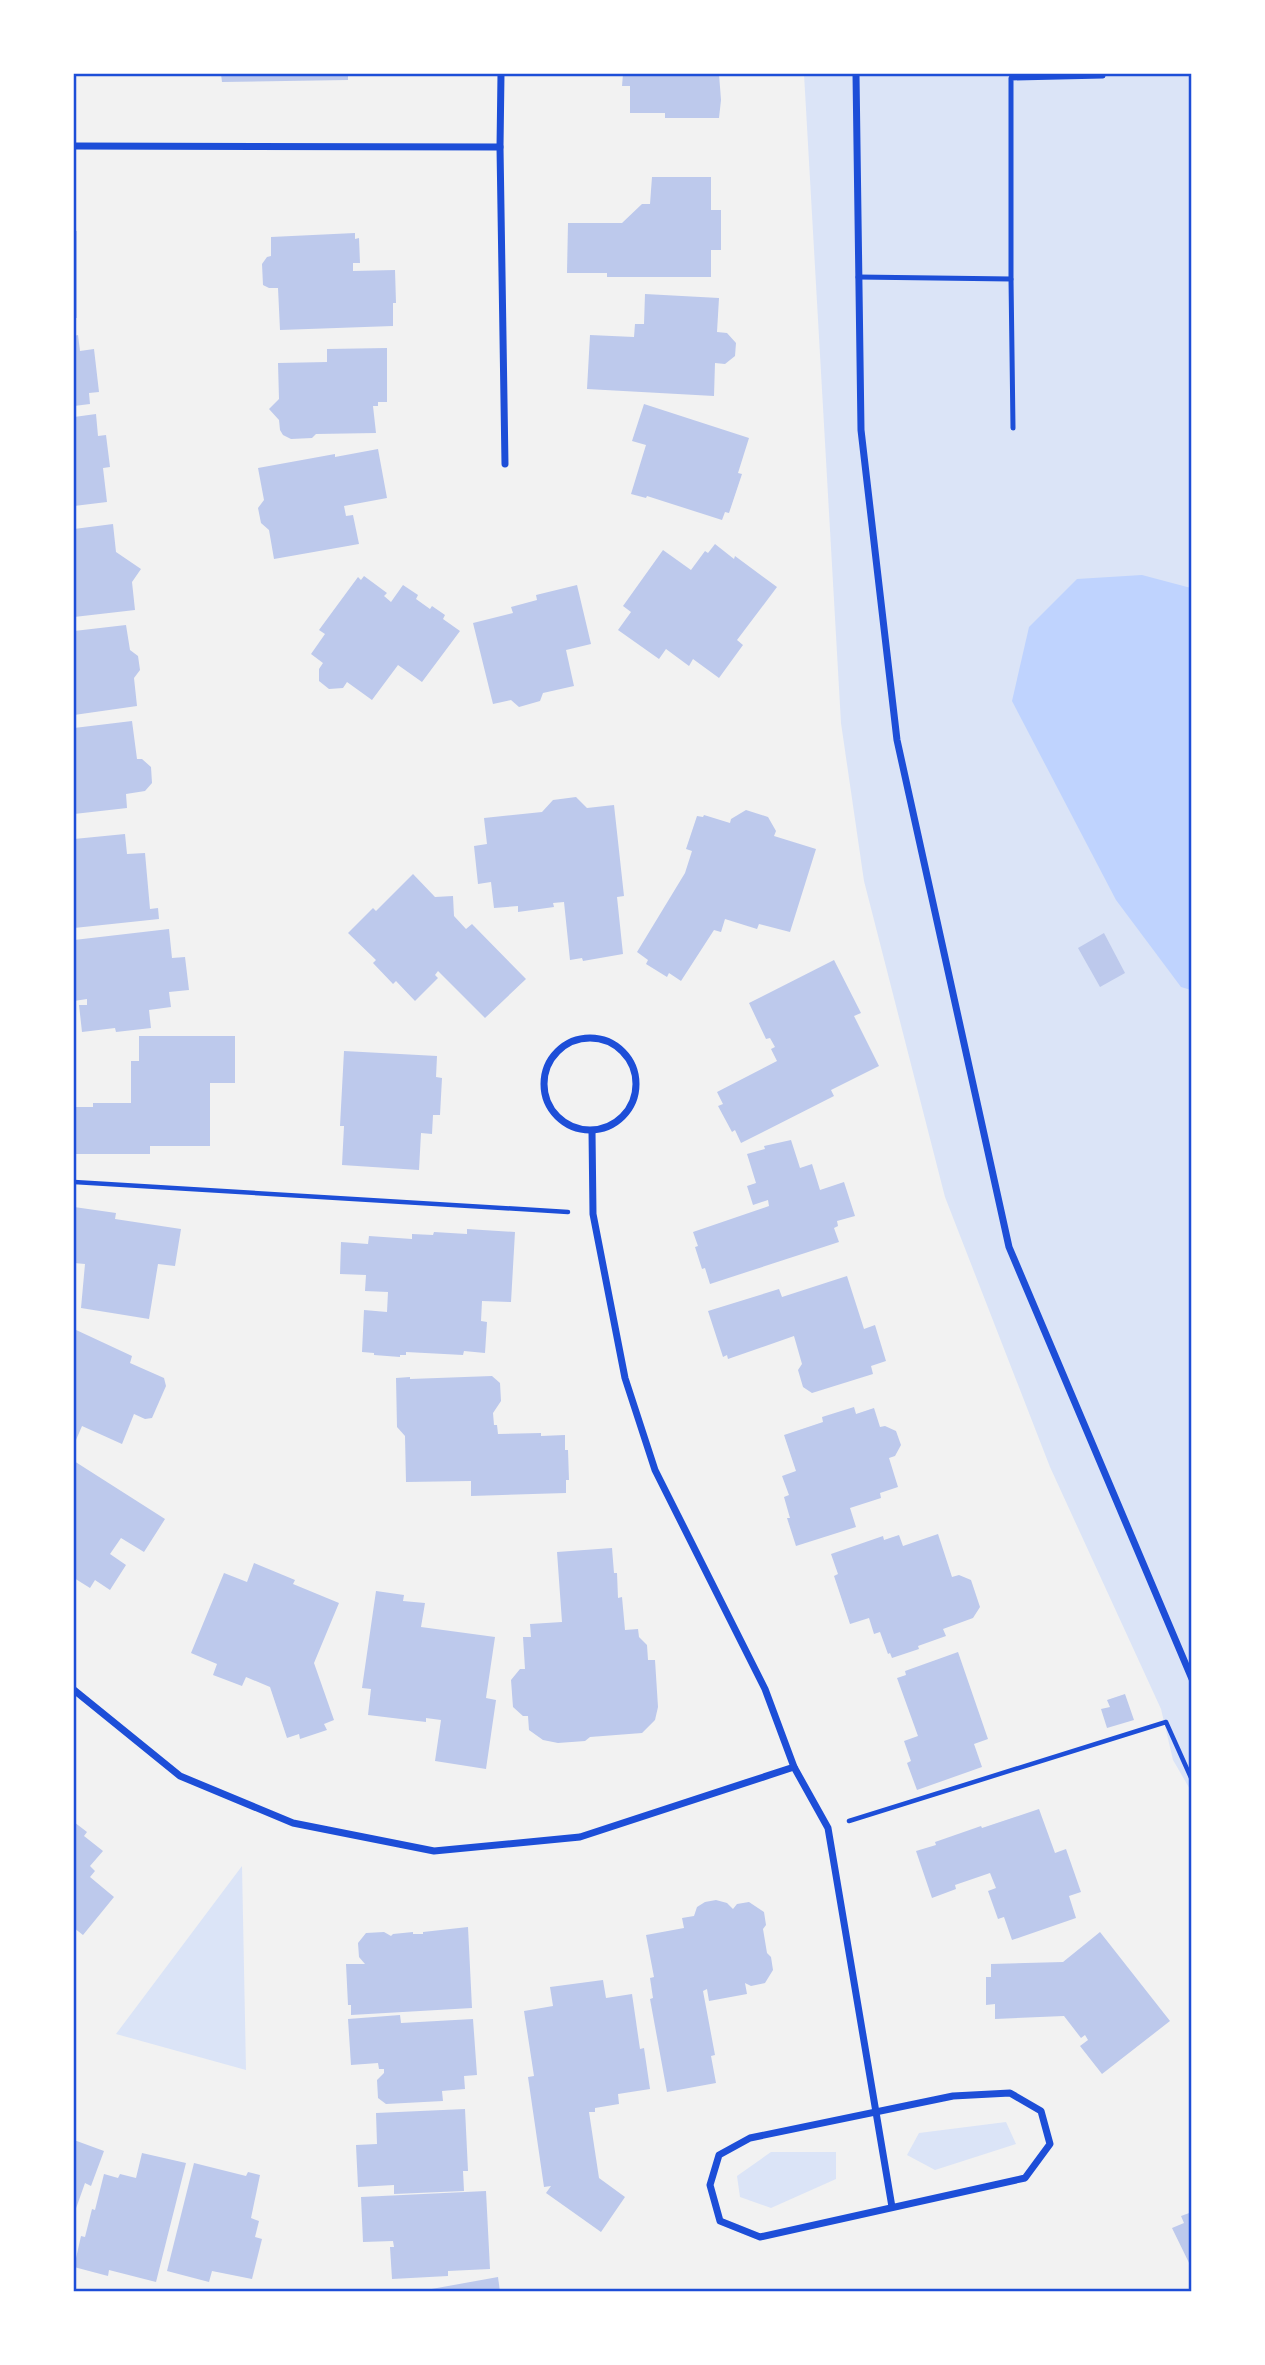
<svg xmlns="http://www.w3.org/2000/svg" width="1265" height="2365" font-family="Mulish,sans-serif">
	<style>
		.green { fill: #dbe4f7 }
		.water { fill: #bfd3fe }
		.building { fill: #bdc9ec }
		.lines { fill: none; stroke-linecap: round; stroke-linejoin: round }
		.path { stroke: #1d4ed8; stroke-width: 4.5 }
		.service { stroke: #1d4ed8; stroke-width: 5 }
		.minor { stroke: #1d4ed8; stroke-width: 7 }
		.neatline { fill: none; stroke: #1d4ed8; stroke-width: 2.5 }
	</style>
	<rect width="100%" height="100%" fill="#f2f2f2"/>
	<!-- green -->
	<g class="green">
		<polygon points="804,74 1191,74 1191,1791 1173,1760 1161,1709 1050,1467 945,1197 864,881 841,723"/>
		<polygon points="242,1866 246,2070 116,2034"/>
		<polygon points="1006,2122 1016,2144 935,2170 907,2155 919,2133"/>
		<polygon points="771,2152 836,2152 836,2179 771,2208 740,2197 737,2176"/>
	</g>
	<!-- water -->
	<polygon class="water" points="1142,575 1191,588 1191,990 1181,987 1116,900 1012,701 1029,627 1077,579"/>
	<!-- building -->
	<g class="building">
		<polygon points="221,74 348,74 348,80 222,82"/>
		<polygon points="623,74 719,74 721,100 719,118 665,118 665,113 630,113 630,86 622,86"/>
		<polygon points="652,177 711,177 711,210 721,210 721,250 711,250 711,277 607,277 607,273 567,273 568,223 622,223 642,204 650,204"/>
		<rect x="74" y="231" width="3" height="87"/>
		<polygon points="355,233 355,239 359,238 360,263 353,263 353,271 395,270 396,303 393,303 393,326 280,330 278,288 269,288 263,285 262,264 267,257 271,256 271,237"/>
		<polygon points="645,294 719,298 717,332 727,333 736,343 735,356 725,364 715,363 714,396 587,389 590,335 634,337 635,324 644,324"/>
		<polygon points="78,335 80,351 94,349 99,392 89,393 90,404 74,406 74,336"/>
		<polygon points="387,348 387,402 378,402 378,406 373,406 376,433 316,434 312,438 291,439 283,435 280,430 279,420 269,409 279,399 278,363 327,362 327,349"/>
		<polygon points="644,404 749,438 738,473 742,474 729,513 725,512 722,520 647,496 646,498 631,494 646,445 632,441"/>
		<polygon points="96,414 98,436 106,435 110,467 103,468 107,502 74,506 74,417"/>
		<polygon points="378,449 387,498 344,506 346,516 353,515 359,544 274,559 269,530 261,523 258,508 264,500 258,468 335,454 335,457"/>
		<polygon points="113,524 116,552 141,569 132,582 135,610 74,617 74,529"/>
		<polygon points="715,544 734,559 735,556 777,587 737,640 743,645 719,678 693,659 689,666 666,649 659,659 618,630 631,612 623,606 663,550 691,570 705,551 708,553"/>
		<polygon points="364,576 387,593 384,596 391,602 403,585 418,595 416,599 430,609 432,606 445,615 443,619 460,631 422,682 398,665 372,700 347,682 343,688 329,689 319,681 319,669 323,663 311,654 325,634 319,630 358,577 361,580"/>
		<polygon points="577,585 591,644 566,650 574,686 543,693 540,701 519,707 511,700 493,704 473,623 513,613 511,607 537,600 536,595"/>
		<polygon points="126,625 130,650 138,656 140,670 134,678 137,706 74,715 74,631"/>
		<polygon points="132,721 137,759 142,759 151,767 152,783 145,791 126,794 127,808 74,814 74,728"/>
		<polygon points="576,797 587,808 614,805 624,896 617,897 623,954 583,961 582,958 570,960 564,902 553,903 554,907 518,912 518,906 494,908 491,882 478,884 474,846 487,844 484,818 542,812 553,800"/>
		<polygon points="746,810 768,817 776,831 774,836 816,849 790,932 759,924 757,929 725,919 721,932 714,930 681,981 669,973 667,977 646,964 648,960 637,952 685,873 692,851 686,849 697,816 703,817 704,815 730,823 731,819"/>
		<polygon points="125,834 127,854 145,853 150,909 158,908 159,919 74,928 74,839"/>
		<polygon points="413,874 435,897 453,896 454,916 466,929 472,924 526,979 485,1018 438,971 435,975 438,978 415,1001 396,981 393,984 373,963 376,960 348,933 373,908 376,911"/>
		<polygon points="169,929 172,958 185,957 189,990 169,992 171,1007 149,1010 151,1028 116,1032 115,1028 82,1032 79,1005 87,1005 87,999 74,1001 74,940"/>
		<polygon points="1104,933 1125,973 1100,987 1078,948"/>
		<polygon points="834,960 861,1013 854,1016 879,1066 831,1090 834,1096 741,1143 735,1130 732,1132 718,1106 723,1104 717,1092 777,1061 771,1049 775,1047 770,1038 766,1039 749,1003"/>
		<polygon points="139,1036 235,1036 235,1083 210,1083 210,1146 150,1146 150,1154 74,1154 74,1107 93,1107 93,1103 131,1103 131,1061 139,1061"/>
		<polygon points="344,1051 437,1056 436,1077 442,1078 440,1115 433,1115 432,1134 421,1133 419,1170 342,1165 344,1126 340,1126"/>
		<polygon points="791,1140 800,1168 812,1164 820,1190 844,1182 855,1216 837,1221 838,1226 834,1228 839,1242 710,1284 705,1268 702,1269 695,1247 698,1246 693,1232 769,1206 768,1200 753,1205 747,1186 756,1183 747,1154 765,1149 764,1146"/>
		<polygon points="74,1207 116,1213 115,1219 181,1229 175,1266 158,1264 149,1319 81,1308 85,1264 74,1263"/>
		<polygon points="467,1229 515,1232 511,1302 482,1301 481,1321 487,1322 485,1353 464,1351 463,1355 406,1352 406,1355 400,1355 400,1357 374,1355 374,1353 362,1352 364,1310 387,1312 388,1292 365,1291 366,1275 340,1274 341,1242 368,1244 369,1236 412,1239 412,1234 433,1235 434,1232 467,1234"/>
		<polygon points="847,1276 864,1329 875,1325 886,1361 871,1366 873,1374 812,1393 803,1387 798,1370 802,1364 794,1336 728,1359 727,1355 723,1357 708,1311 779,1289 782,1297"/>
		<polygon points="74,1329 132,1356 130,1363 164,1378 166,1386 152,1418 145,1419 134,1414 122,1444 82,1426 76,1440 74,1439"/>
		<polygon points="492,1376 500,1383 501,1401 493,1413 494,1425 497,1425 498,1434 541,1433 541,1436 565,1435 565,1450 568,1450 569,1480 566,1480 566,1493 471,1496 471,1481 406,1482 405,1436 397,1427 396,1378 410,1377 410,1379"/>
		<polygon points="854,1407 856,1414 874,1408 880,1427 885,1426 896,1431 901,1445 895,1456 889,1458 898,1487 880,1493 881,1498 850,1508 856,1527 796,1546 787,1518 790,1518 784,1497 789,1495 782,1476 796,1471 784,1435 823,1422 822,1417"/>
		<polygon points="74,1461 165,1519 144,1552 121,1538 110,1554 126,1565 110,1590 95,1580 90,1588 74,1578"/>
		<polygon points="938,1534 952,1577 959,1575 971,1580 980,1607 973,1618 943,1629 946,1636 918,1646 919,1649 892,1658 890,1653 888,1654 880,1632 874,1634 869,1618 850,1624 834,1576 838,1574 831,1554 883,1536 884,1540 899,1535 903,1546"/>
		<polygon points="612,1548 614,1573 617,1573 618,1598 622,1597 625,1630 638,1629 639,1637 647,1645 648,1660 655,1660 658,1707 655,1720 642,1733 590,1737 585,1741 558,1743 543,1740 529,1730 528,1716 523,1716 513,1707 511,1680 520,1669 525,1669 523,1637 531,1637 530,1624 562,1622 557,1552"/>
		<polygon points="254,1563 295,1580 293,1584 339,1603 314,1663 334,1720 324,1724 327,1730 300,1739 299,1734 287,1738 270,1687 246,1677 242,1686 213,1675 217,1664 191,1653 224,1573 247,1582"/>
		<polygon points="376,1591 404,1595 403,1601 425,1603 421,1627 495,1637 486,1698 496,1700 486,1769 435,1761 441,1720 426,1718 426,1722 368,1715 371,1689 362,1688"/>
		<polygon points="958,1652 988,1739 974,1744 982,1767 917,1790 907,1763 911,1761 904,1741 918,1736 897,1678 906,1675 905,1671"/>
		<polygon points="1125,1694 1134,1720 1107,1728 1101,1709 1110,1707 1107,1700"/>
		<polygon points="1039,1809 1055,1853 1066,1849 1081,1892 1069,1896 1076,1918 1012,1940 1004,1917 998,1919 988,1891 996,1888 990,1873 955,1885 956,1889 932,1898 916,1851 936,1845 935,1842 981,1826 982,1828"/>
		<polygon points="74,1822 87,1832 84,1836 103,1851 90,1866 95,1871 90,1877 114,1897 83,1935 74,1928"/>
		<polygon points="716,1900 727,1903 733,1909 737,1904 749,1902 764,1912 766,1925 763,1929 767,1953 771,1957 773,1970 765,1983 751,1986 745,1983 747,1994 709,2001 707,1989 703,1991 715,2055 711,2056 716,2083 667,2092 650,1999 653,1998 650,1978 654,1977 646,1935 684,1928 682,1918 694,1916 697,1907 705,1902"/>
		<polygon points="468,1927 472,2008 351,2015 351,2005 348,2005 346,1964 365,1964 359,1957 358,1943 366,1933 384,1932 391,1936 393,1934 413,1932 413,1934 423,1934 423,1932"/>
		<polygon points="1100,1932 1170,2021 1102,2074 1080,2046 1088,2040 1085,2035 1081,2038 1064,2016 995,2019 995,2004 986,2005 986,1977 991,1977 991,1964 1063,1962"/>
		<polygon points="603,1980 606,1998 632,1994 640,2049 644,2048 650,2089 618,2094 619,2104 595,2108 595,2112 589,2112 599,2178 625,2197 601,2232 546,2193 551,2186 544,2187 528,2077 534,2076 524,2011 553,2006 550,1987"/>
		<polygon points="400,2015 401,2023 473,2019 477,2075 464,2076 465,2089 442,2091 443,2101 386,2104 378,2098 377,2080 384,2073 384,2069 379,2069 378,2063 351,2065 348,2019"/>
		<polygon points="465,2109 468,2171 463,2171 464,2191 394,2194 394,2185 358,2187 356,2145 377,2144 376,2113"/>
		<polygon points="74,2140 104,2151 91,2186 85,2183 74,2214"/>
		<polygon points="142,2153 186,2163 156,2282 109,2270 108,2276 74,2267 81,2236 85,2237 92,2209 95,2210 104,2174 118,2178 120,2174 136,2178"/>
		<polygon points="194,2163 246,2176 248,2172 260,2175 251,2218 259,2221 255,2237 262,2239 252,2279 212,2271 209,2282 167,2271"/>
		<polygon points="486,2191 490,2269 448,2271 448,2276 392,2279 390,2247 394,2247 393,2241 363,2242 361,2197"/>
		<polygon points="1192,2212 1192,2269 1172,2228 1184,2223 1181,2216"/>
		<polygon points="498,2277 500,2292 426,2292 426,2290"/>
	</g>
	<g class="lines">
		<!-- path -->
		<g class="path">
			<polyline points="74,1182 568,1212"/>
			<polyline points="849,1821 1166,1722 1192,1780"/>
		</g>
		<!-- service -->
		<g class="service">
			<polyline points="858,277 1011,279 1013,428"/>
			<polyline points="1011,279 1011,78 1103,76"/>
		</g>
		<!-- minor -->
		<g class="minor">
			<polyline points="501,74 500,147 505,464"/>
			<polyline points="856,74 861,430 897,740 1009,1247 1192,1679"/>
			<polyline points="74,146 500,147"/>
			<circle cx="590" cy="1084" r="46"/>
			<polyline points="592,1131 593,1214 625,1378 655,1470 765,1689 794,1767 828,1828 892,2207"/>
			<polyline points="74,1690 180,1776 293,1823 434,1851 580,1837 794,1767"/>
			<polygon points="1010,2093 1041,2111 1050,2144 1025,2178 760,2237 720,2221 710,2185 719,2155 750,2138 953,2096"/>
		</g>
	</g>
	<!-- border -->
	<rect width="1265" height="2365" fill="none" stroke="#ffffff" stroke-width="150"/>
	<rect x="75" y="75" width="1115" height="2215" class="neatline"/>
</svg>
